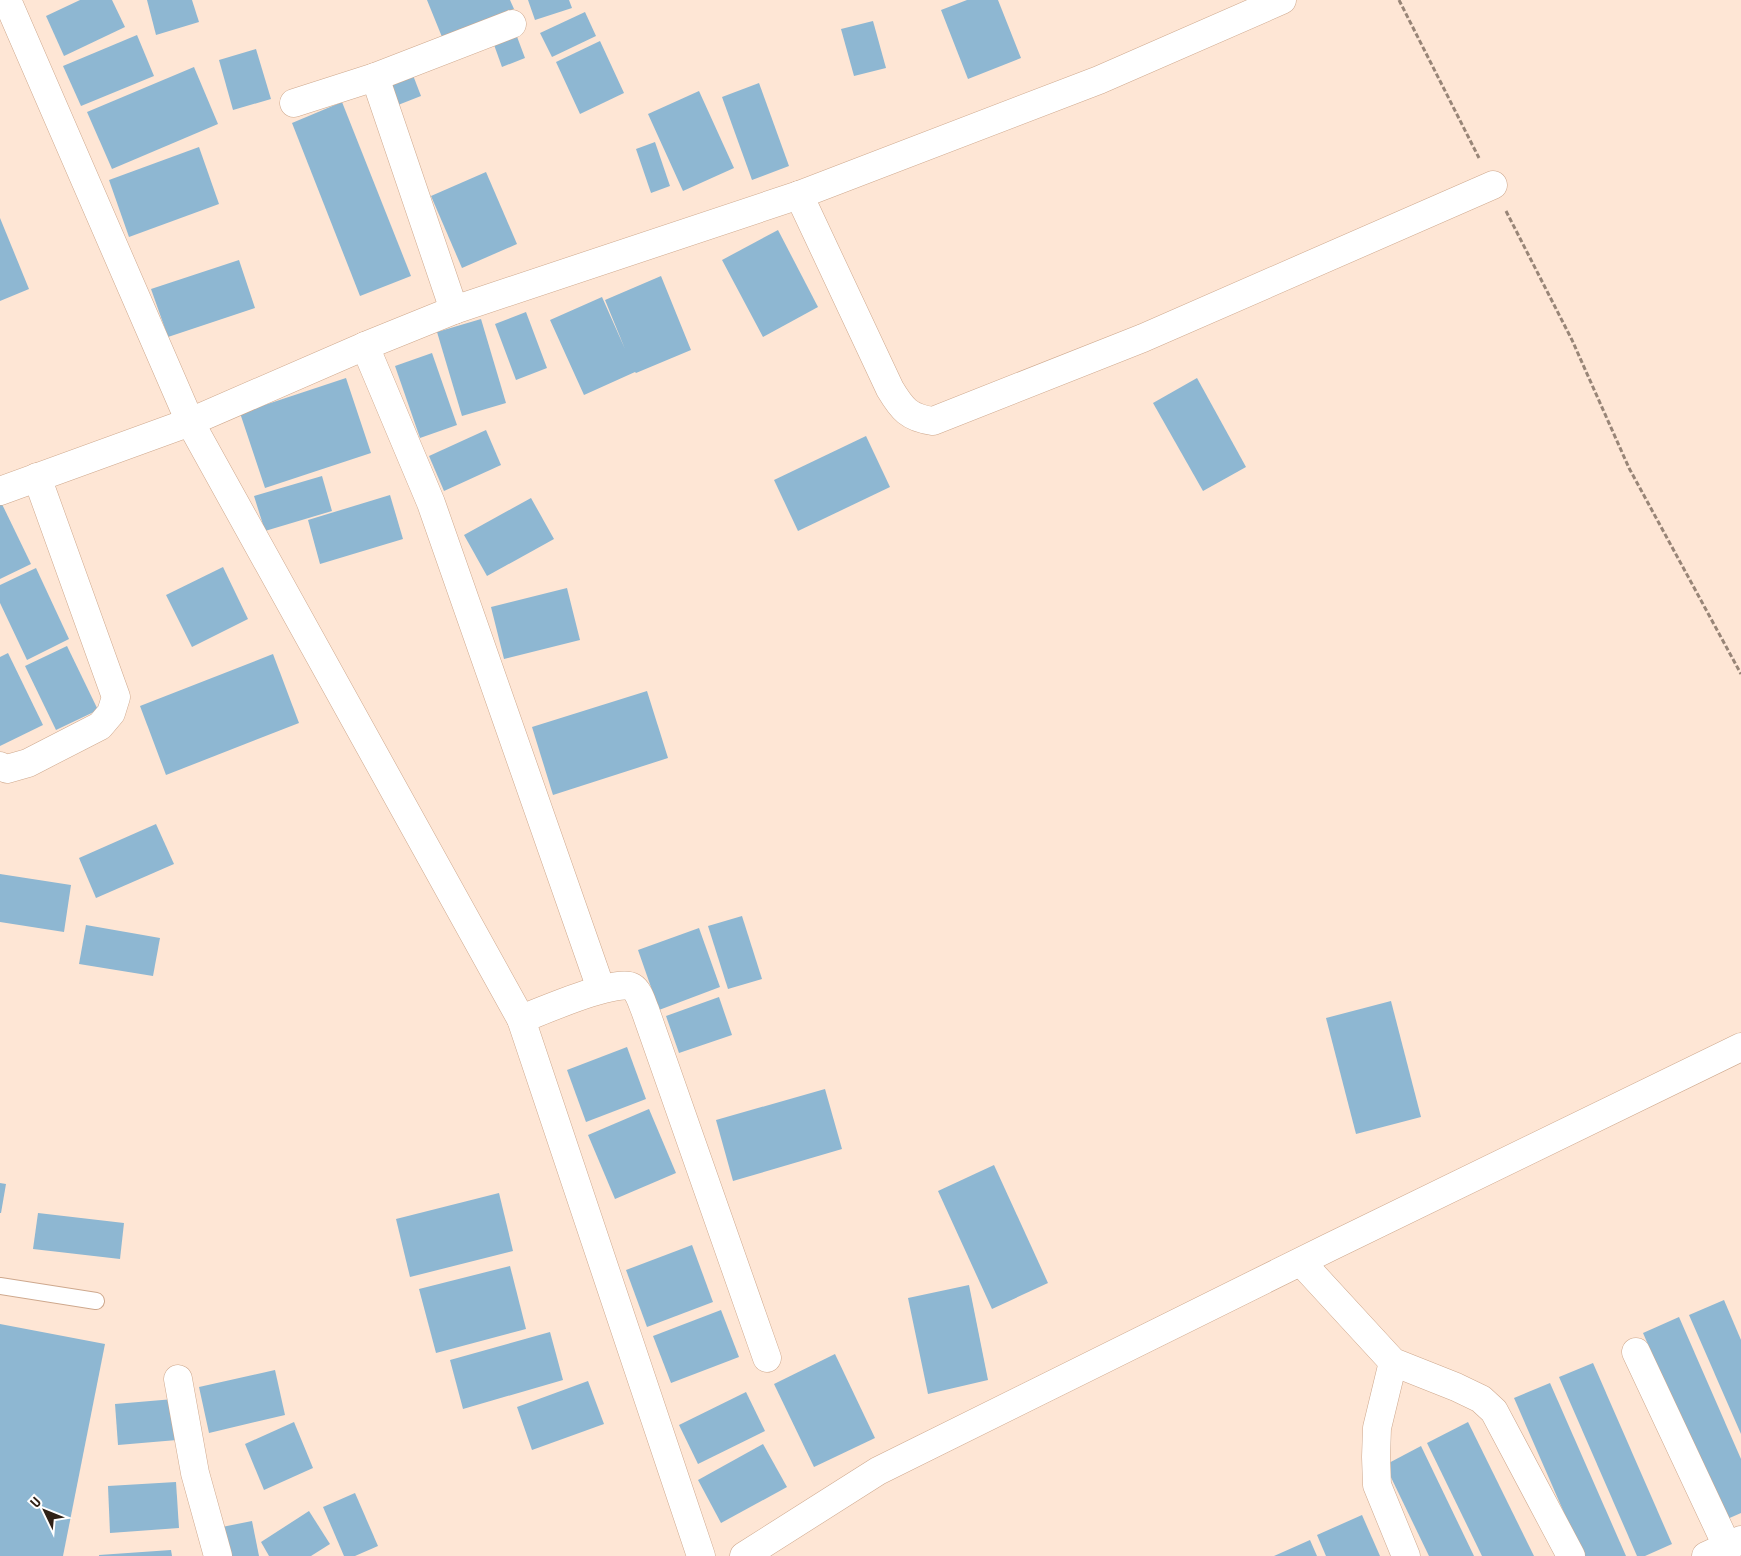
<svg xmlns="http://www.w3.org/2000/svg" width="1741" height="1556" font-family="'Roboto Condensed',sans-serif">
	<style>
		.building { fill: #8eb7d2 }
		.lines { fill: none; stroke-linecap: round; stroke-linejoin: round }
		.lane-casing { stroke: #cea88d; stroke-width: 18 }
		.street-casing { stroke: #cea88d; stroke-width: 29 }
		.path { stroke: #988577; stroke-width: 3; stroke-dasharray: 5 2.5; stroke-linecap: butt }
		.lane { stroke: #fff; stroke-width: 16 }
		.street { stroke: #fff; stroke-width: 28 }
	</style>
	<rect width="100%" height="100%" fill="#fee6d5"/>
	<!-- building -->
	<g class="building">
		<polygon points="80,0 112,0 125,27 64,56 46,16"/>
		<polygon points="147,0 192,0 199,22 156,35"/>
		<polygon points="427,0 510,0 514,9 442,37"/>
		<polygon points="528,0 569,0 572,8 535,20"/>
		<polygon points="967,0 998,0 1021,58 968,79 941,10"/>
		<polygon points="585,12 596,36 552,57 540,33"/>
		<polygon points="873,21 886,68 854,76 841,29"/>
		<polygon points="516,34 525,58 502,67 493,42"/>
		<polygon points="137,35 154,76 81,106 63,66"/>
		<polygon points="600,41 624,93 580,114 556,62"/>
		<polygon points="256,49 271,99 233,110 219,60"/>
		<polygon points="194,67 218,124 112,169 87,112"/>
		<polygon points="411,70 421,96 398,105 388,78"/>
		<polygon points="759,83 789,166 752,180 722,97"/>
		<polygon points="699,91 734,168 683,191 648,114"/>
		<polygon points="342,102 411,276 360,296 292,123"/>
		<polygon points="655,142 670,186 651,193 636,149"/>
		<polygon points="199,147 219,204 129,237 109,180"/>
		<polygon points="486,172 517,244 462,268 431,196"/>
		<polygon points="0,218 29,289 0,301"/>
		<polygon points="778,230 818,307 763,337 722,260"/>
		<polygon points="239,260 255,308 168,337 151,289"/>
		<polygon points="661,276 691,350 636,373 635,372 584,395 550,320 602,297 625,349 605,300"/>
		<polygon points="526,312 547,368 516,380 495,324"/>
		<polygon points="481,319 506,403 462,416 437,332"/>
		<polygon points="432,353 457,425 420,438 395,366"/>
		<polygon points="346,378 371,453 265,488 240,413"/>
		<polygon points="1197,378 1246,467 1203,491 1153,403"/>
		<polygon points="486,430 501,465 444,491 429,456"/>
		<polygon points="866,436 890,487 798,531 774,480"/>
		<polygon points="322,476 332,511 265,531 254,496"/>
		<polygon points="390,495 403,539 320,564 308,520"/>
		<polygon points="531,498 554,539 487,576 464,535"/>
		<polygon points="0,500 31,564 0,579"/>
		<polygon points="223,567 248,619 192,647 166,595"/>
		<polygon points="36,568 69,639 27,660 0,603 0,585"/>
		<polygon points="567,588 580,640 504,659 491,607"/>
		<polygon points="67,646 98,710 56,730 25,666"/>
		<polygon points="8,653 43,725 0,746 0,657"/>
		<polygon points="273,654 299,723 166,775 140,706"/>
		<polygon points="647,691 668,758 553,795 532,727"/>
		<polygon points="156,824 174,864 96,898 79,858"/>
		<polygon points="0,874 71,885 64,932 0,922"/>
		<polygon points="742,916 762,979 728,989 708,926"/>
		<polygon points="86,925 160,938 153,976 79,964"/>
		<polygon points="699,928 720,987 659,1010 638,950"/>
		<polygon points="719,997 732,1035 679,1053 666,1016"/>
		<polygon points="1391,1001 1421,1117 1356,1134 1326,1018"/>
		<polygon points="627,1047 646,1099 586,1122 567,1070"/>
		<polygon points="825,1089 842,1149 733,1181 716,1120"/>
		<polygon points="649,1109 676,1173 615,1199 588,1135"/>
		<polygon points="994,1165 1048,1283 992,1309 938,1191"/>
		<polygon points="0,1183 6,1184 1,1213 0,1213"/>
		<polygon points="499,1193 513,1251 410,1277 396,1219"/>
		<polygon points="38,1213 124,1223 120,1259 33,1249"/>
		<polygon points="692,1245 713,1302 647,1327 626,1270"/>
		<polygon points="510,1266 526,1329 436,1353 419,1289"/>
		<polygon points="969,1285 988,1380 928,1394 908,1298"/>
		<polygon points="1724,1300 1741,1340 1741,1434 1689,1315"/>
		<polygon points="721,1310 739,1357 671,1383 653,1336"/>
		<polygon points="1679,1317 1741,1459 1741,1513 1725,1520 1643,1333"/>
		<polygon points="0,1324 105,1344 63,1556 0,1556"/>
		<polygon points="550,1332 563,1380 463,1409 450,1360"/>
		<polygon points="835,1354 875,1438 814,1467 774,1384"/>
		<polygon points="1593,1363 1672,1544 1645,1556 1637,1556 1559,1377"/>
		<polygon points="275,1370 285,1415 209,1433 199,1387"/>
		<polygon points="588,1381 604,1424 532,1450 517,1407"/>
		<polygon points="1550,1383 1626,1556 1583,1556 1514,1398"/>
		<polygon points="746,1392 765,1431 698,1464 679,1425"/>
		<polygon points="174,1399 177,1440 118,1445 115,1404"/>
		<polygon points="294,1422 313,1468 264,1490 245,1444"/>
		<polygon points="1468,1422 1534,1556 1482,1556 1427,1443"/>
		<polygon points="763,1444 787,1487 721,1523 698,1480"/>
		<polygon points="1421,1446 1474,1556 1429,1556 1385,1465"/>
		<polygon points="176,1482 179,1528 110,1533 108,1486"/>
		<polygon points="355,1493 378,1546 355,1556 344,1556 323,1507"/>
		<polygon points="309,1511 330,1544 311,1556 269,1556 261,1542"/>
		<polygon points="1362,1515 1380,1556 1326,1556 1317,1535"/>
		<polygon points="252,1521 259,1556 227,1556 222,1527"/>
		<polygon points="1310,1540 1317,1556 1274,1556"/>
		<polygon points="171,1550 172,1556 99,1556 99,1555"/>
	</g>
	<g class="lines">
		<!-- lane casing -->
		<g class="lane-casing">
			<polyline id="lane" points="0,1286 96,1301"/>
		</g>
		<!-- street casing -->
		<g class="street-casing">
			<g id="street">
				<polyline points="7,0 190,422 521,1019 701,1556"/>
				<polyline points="375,77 454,310"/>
				<polyline points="294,103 375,77 512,24"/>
				<path d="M799,195L890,389C902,409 909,418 933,421L1143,338L1493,185"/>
				<polyline points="365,346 431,503 601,989"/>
				<polyline points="0,491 190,422 365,346 454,310 799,195 1099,80 1282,0"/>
				<polyline points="0,766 7,769 28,763 100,726 111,713 116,697 37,477"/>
				<path d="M521,1019C540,1012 617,978 632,987C639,991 642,1003 645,1010L767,1358"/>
				<polyline points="1301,1262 1393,1362 1456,1387 1481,1399 1494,1411 1571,1556"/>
				<polyline points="1636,1352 1727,1546"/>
				<polyline points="1393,1362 1377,1428 1376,1457 1377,1485 1406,1556"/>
				<polyline points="178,1379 195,1473 218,1556"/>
				<polyline points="744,1556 878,1471 1328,1248 1741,1047"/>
				<polyline points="1706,1556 1741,1540"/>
			</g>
		</g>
		<!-- path -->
		<g class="path">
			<polyline points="1399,0 1479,158"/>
			<polyline points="1506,211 1572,340 1629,468 1741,674"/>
		</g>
		<!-- lane -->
		<use href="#lane" class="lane"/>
		<!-- street -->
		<use href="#street" class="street"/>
	</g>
	<!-- north arrow -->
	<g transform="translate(45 1511) rotate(313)" stroke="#ffffff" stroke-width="4" paint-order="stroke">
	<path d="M0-4L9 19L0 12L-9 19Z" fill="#2f2116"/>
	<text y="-8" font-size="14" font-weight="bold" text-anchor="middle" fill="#2f2116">U</text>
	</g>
</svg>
